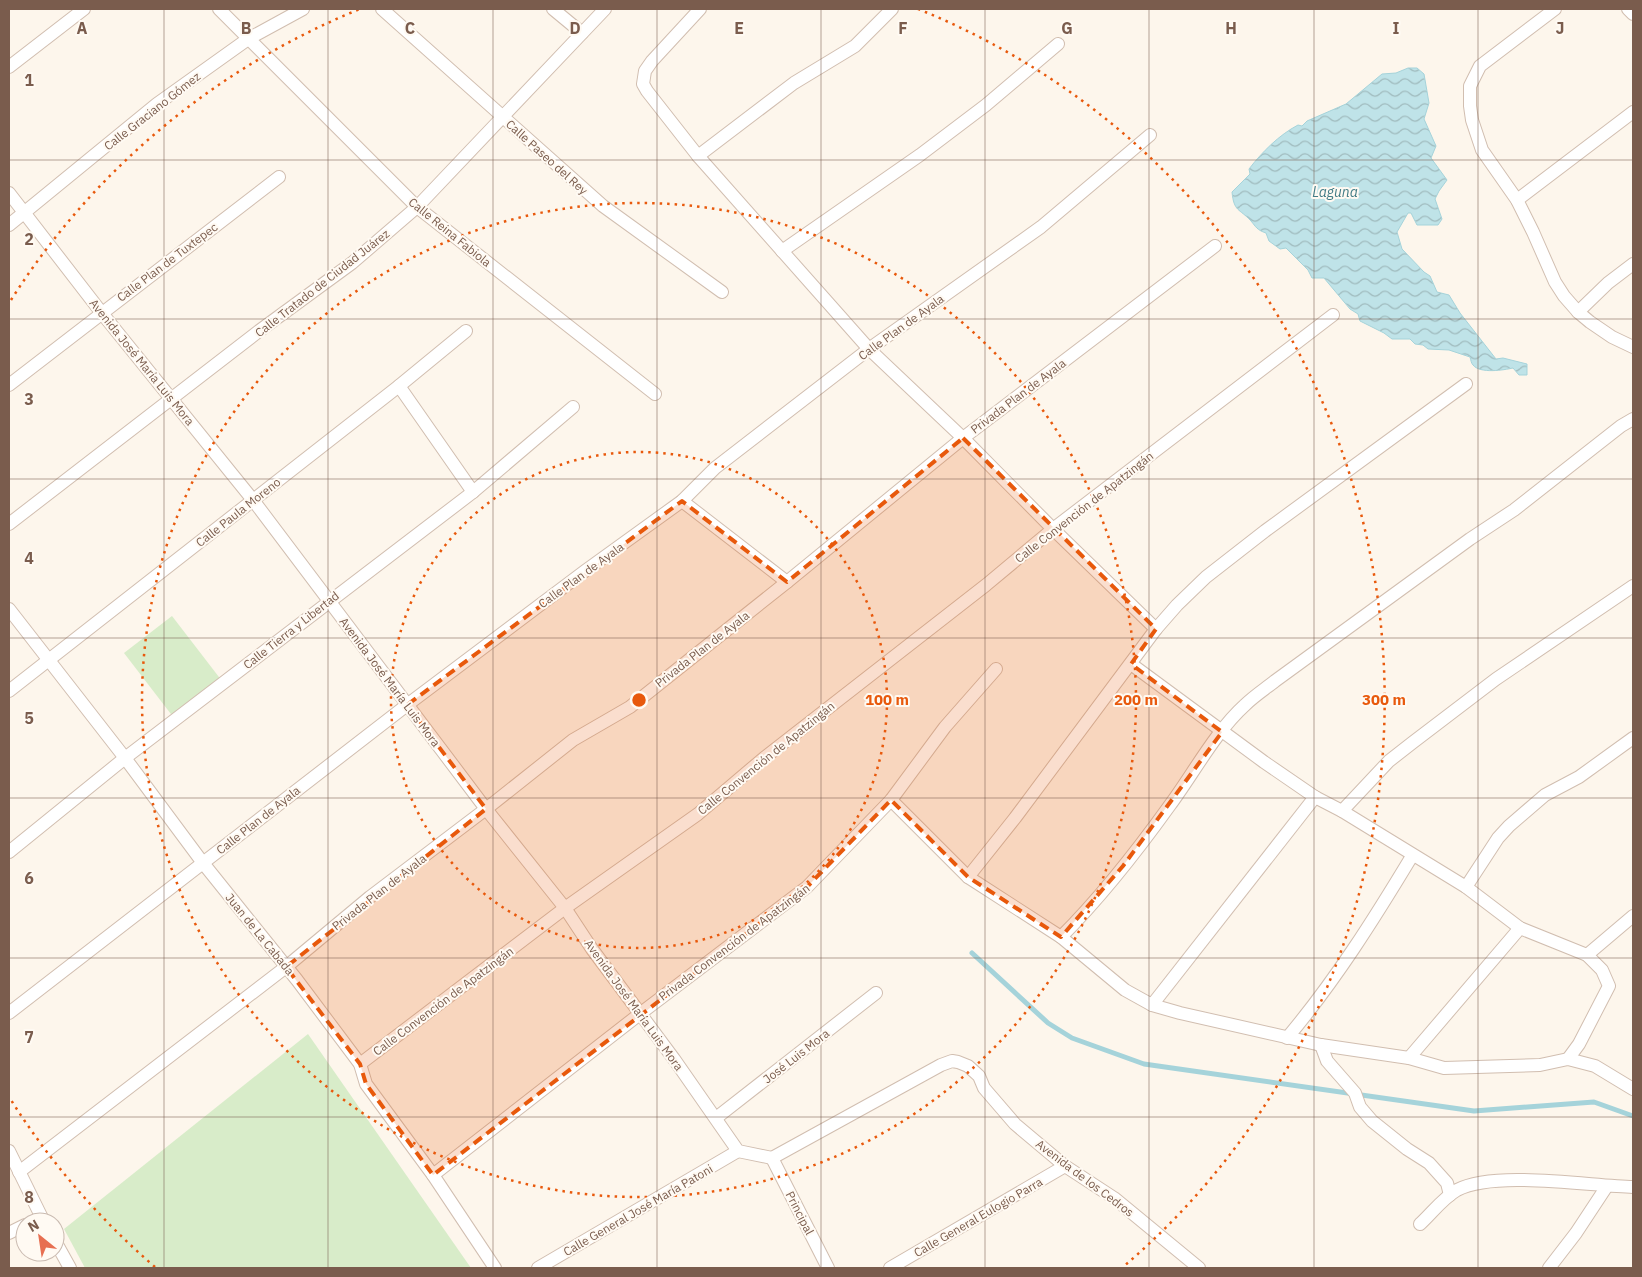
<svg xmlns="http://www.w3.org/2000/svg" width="1642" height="1277" font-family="'IBM Plex Sans',sans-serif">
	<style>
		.green { fill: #d8ecc9 }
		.water { fill: url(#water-waves); stroke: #a5d3da }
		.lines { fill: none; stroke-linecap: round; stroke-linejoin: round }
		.stream { stroke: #a5d3da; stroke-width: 5 }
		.minor-casing { stroke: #d1beb0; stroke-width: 14 }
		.minor { stroke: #fff; stroke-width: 12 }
		.marked { fill: #e8590c; fill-opacity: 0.2; stroke: #e8590c; stroke-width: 4; stroke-dasharray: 10 6; stroke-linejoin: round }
		.grid { fill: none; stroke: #7a5c4d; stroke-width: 1; stroke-opacity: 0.55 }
		.ring { fill: none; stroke: #e8590c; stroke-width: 2.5; stroke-dasharray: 2.5 5 }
		.labels { text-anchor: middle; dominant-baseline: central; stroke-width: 4; stroke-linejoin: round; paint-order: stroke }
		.street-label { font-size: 12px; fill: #7a5c4d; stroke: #fffaf3 }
		.water-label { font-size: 14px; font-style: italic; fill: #437c86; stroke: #fffaf3 }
		.grid-label { font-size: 16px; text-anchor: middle; font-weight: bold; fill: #7a5c4d; stroke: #fffaf3; stroke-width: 4; stroke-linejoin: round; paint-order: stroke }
		.centre { fill: #e8590c; stroke: #fffaf3; stroke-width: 2.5 }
		.ring-label { font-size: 15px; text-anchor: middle; font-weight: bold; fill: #e8590c; stroke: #fffaf3; stroke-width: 4; stroke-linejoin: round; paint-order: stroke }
	</style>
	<defs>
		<pattern id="water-waves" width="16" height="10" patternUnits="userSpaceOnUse" patternTransform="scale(1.25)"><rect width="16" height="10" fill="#bfe3e8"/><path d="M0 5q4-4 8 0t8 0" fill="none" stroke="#a0bbbe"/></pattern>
	</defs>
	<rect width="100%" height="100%" fill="#fdf6ec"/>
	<!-- green -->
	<g class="green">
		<polygon points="172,616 222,681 174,718 124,653"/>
		<polygon points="308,1034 471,1268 85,1268 64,1229"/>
	</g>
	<!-- water -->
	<path class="water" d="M1408,68H1417L1424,74L1429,103L1424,119L1436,146L1431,158L1447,180L1439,191L1435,199L1442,219L1438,225H1417L1411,213H1408L1397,232L1402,249L1424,272L1430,276L1437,292L1449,295L1460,313L1496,359L1503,358L1527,364V375H1519L1513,368C1504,370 1480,374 1473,365C1471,363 1471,360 1470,357L1449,350L1428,349L1423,345L1415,344L1410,339H1392L1384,333L1360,321L1358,314L1350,309L1324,278H1312L1308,270L1286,248L1280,249L1269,241L1266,233C1257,230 1256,227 1251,221C1239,208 1234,212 1232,192L1250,174L1249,169C1262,152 1279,135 1298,125L1302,126L1307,121L1346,104L1382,74L1396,73Z"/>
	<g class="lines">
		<!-- stream -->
		<polyline class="stream" points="972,953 1048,1023 1072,1038 1144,1064 1474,1111 1594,1102 1633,1116"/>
		<!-- minor casing -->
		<g class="minor-casing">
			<g id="minor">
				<polyline points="219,9 417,207 655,394"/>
				<polyline points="382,9 603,206 722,292"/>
				<polyline points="553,9 582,33"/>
				<polyline points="700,9 652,61 645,71 643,84 647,91 698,156 869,349 963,438 1053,529 1156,629"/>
				<polyline points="1555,9 1480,66 1470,86 1470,106 1472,120 1482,150 1517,200 1533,232 1555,282 1564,296 1578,312 1590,322 1612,337 1633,347"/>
				<polyline points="1628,9 1633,14"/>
				<polyline points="9,67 84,9"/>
				<polyline points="698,156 794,83 855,46 892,9"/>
				<polyline points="9,193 101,312 253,500 486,809 565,908 592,949 674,1059 738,1151 772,1158"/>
				<polyline points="1517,200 1633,112"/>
				<polyline points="9,225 157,104 248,39 303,9"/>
				<polyline points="782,251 920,155 986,105 1058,44"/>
				<polyline points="1578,312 1608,283 1633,264"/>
				<polyline points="9,385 279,177"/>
				<polyline points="399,386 473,492"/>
				<polyline points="682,501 787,582"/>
				<polyline points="9,524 259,331 352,263 417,207 605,9"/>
				<polyline points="9,609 125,758 203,863 297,980 360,1064 366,1084 433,1175 495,1268"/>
				<polyline points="1131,664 1264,762 1315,797 1342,811 1466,887 1520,928 1587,955 1602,970 1609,986 1579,1044 1568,1059"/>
				<polyline points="9,691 399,386 466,331"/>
				<polyline points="891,800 968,877 1061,937 1125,990 1152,1005 1180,1013 1321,1045 1409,1058 1444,1068 1540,1065 1568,1059 1595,1066 1633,1089"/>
				<polyline points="1342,811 1389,761 1412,743 1496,679 1633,586"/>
				<polyline points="9,852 125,758 473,492 573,407"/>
				<polyline points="968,877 1015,818 1156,629 1177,605 1206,577 1265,531 1466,384"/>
				<polyline points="1466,887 1498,838 1509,826 1545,795 1579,777 1633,738"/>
				<path d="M1061,937C1101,897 1137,851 1170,805C1193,774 1216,731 1245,705C1254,696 1265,689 1275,681L1470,539L1514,510L1621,426L1633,419"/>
				<polyline points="1587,955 1633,916"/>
				<polyline points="1152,1005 1315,797"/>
				<polyline points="9,1013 407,705 585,571 682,501 715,468 869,349 1041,227 1150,135"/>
				<path d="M1287,1038C1335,981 1374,919 1412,856"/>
				<polyline points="1321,1045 1327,1061 1355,1093 1360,1107 1372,1121 1407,1149 1429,1163 1447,1183 1450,1195"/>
				<polyline points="1409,1058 1520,928"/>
				<polyline points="360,1064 565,908 698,814 764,758 986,585 1053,529 1333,315"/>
				<polyline points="716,1118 876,993"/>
				<polyline points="9,1151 44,1222"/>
				<polyline points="772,1158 941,1065 952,1061 958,1062 968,1066 979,1076 984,1088 1015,1124 1065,1166 1114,1198 1199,1268"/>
				<polyline points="772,1158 828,1268"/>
				<polyline points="19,1172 286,967 370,897 486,809 573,740 630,707 787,582 963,438 1215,246"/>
				<polyline points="433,1175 641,1013 807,887 891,800 945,727 996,669"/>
				<path d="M1420,1224C1432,1213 1443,1198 1457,1190C1495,1170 1589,1186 1633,1187"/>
				<polyline points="9,1233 25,1225"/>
				<polyline points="55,1241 70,1268"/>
				<polyline points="538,1268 738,1151"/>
				<polyline points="890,1268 1065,1166"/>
				<polyline points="1549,1268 1576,1233 1607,1186"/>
			</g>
		</g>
		<!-- minor -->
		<use href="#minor" class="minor"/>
	</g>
	<!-- marked area -->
	<path class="marked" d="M963,438L1156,629L1131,664L1222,732L1123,866L1061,937L968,877L891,800L807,887L433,1175L366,1084L360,1064L286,967L486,809L407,705L682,501L787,582Z"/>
	<!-- grid -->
	<path class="grid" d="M164,9V1268M328,9V1268M493,9V1268M657,9V1268M821,9V1268M985,9V1268M1149,9V1268M1314,9V1268M1478,9V1268M9,160H1633M9,319H1633M9,479H1633M9,638H1633M9,798H1633M9,958H1633M9,1117H1633"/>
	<!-- distance rings -->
	<g class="ring">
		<circle cx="639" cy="700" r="248"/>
		<circle cx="639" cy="700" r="497"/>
		<path d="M155 1267A745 745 0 0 1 11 1100M11 300A745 745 0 0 1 360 9M918 9A745 745 0 0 1 1123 1267"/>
	</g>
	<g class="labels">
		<!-- street labels -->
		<g class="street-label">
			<text transform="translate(152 111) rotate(-38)">Calle Graciano Gómez</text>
			<text transform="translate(547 157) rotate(42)">Calle Paseo del Rey</text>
			<text transform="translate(450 232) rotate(39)">Calle Reina Fabiola</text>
			<text transform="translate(167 262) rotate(-37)">Calle Plan de Tuxtepec</text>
			<text transform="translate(322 283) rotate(-38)">Calle Tratado de Ciudad Juárez</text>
			<text transform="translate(901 327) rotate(-36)">Calle Plan de Ayala</text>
			<text transform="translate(142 362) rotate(51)">Avenida José María Luis Mora</text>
			<text transform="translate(1018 396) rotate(-37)">Privada Plan de Ayala</text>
			<text transform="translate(1084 507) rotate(-38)">Calle Convención de Apatzingán</text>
			<text transform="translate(238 512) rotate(-38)">Calle Paula Moreno</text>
			<text transform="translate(581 575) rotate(-36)">Calle Plan de Ayala</text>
			<text transform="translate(291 630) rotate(-38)">Calle Tierra y Libertad</text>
			<text transform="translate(702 649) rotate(-38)">Privada Plan de Ayala</text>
			<text transform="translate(390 682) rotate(53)">Avenida José María Luis Mora</text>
			<text transform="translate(766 758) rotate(-39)">Calle Convención de Apatzingán</text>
			<text transform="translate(258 820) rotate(-38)">Calle Plan de Ayala</text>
			<text transform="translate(379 892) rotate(-38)">Privada Plan de Ayala</text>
			<text transform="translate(260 934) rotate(51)">Juan de La Cabada</text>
			<text transform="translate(734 942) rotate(-37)">Privada Convención de Apatzingán</text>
			<text transform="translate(443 1001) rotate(-37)">Calle Convención de Apatzingán</text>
			<text transform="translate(634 1005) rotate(54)">Avenida José María Luis Mora</text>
			<text transform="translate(796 1056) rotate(-38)">José Luis Mora</text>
			<text transform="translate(1085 1178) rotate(37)">Avenida de los Cedros</text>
			<text transform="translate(638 1210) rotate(-30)">Calle General José María Patoni</text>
			<text transform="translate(800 1213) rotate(63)">Principal</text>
			<text transform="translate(978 1217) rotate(-30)">Calle General Eulogio Parra</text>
		</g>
		<!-- water labels -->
		<g class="water-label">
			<text x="1335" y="192">Laguna</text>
		</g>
	</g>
	<g class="grid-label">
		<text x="82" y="34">A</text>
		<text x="246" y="34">B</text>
		<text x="410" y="34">C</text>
		<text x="575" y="34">D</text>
		<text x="739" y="34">E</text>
		<text x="903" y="34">F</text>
		<text x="1067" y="34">G</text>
		<text x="1231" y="34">H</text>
		<text x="1396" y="34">I</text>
		<text x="1560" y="34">J</text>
		<text x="29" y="86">1</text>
		<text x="29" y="245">2</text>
		<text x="29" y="405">3</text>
		<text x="29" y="564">4</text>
		<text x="29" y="724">5</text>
		<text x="29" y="884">6</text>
		<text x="29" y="1043">7</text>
		<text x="29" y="1203">8</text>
	</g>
	<circle cx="639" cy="700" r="8" class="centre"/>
	<g class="ring-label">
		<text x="887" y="705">100 m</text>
		<text x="1136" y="705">200 m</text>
		<text x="1384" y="705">300 m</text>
	</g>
	<!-- border -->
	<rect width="1642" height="1277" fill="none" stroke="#7a5c4d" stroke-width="20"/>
	<!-- north arrow -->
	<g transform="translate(40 1237) rotate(330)"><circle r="24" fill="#fffaf3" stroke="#cabbb1"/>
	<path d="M0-4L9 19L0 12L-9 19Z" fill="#e76f51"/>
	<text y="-8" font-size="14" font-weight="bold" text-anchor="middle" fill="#7a5c4d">N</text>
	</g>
</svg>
